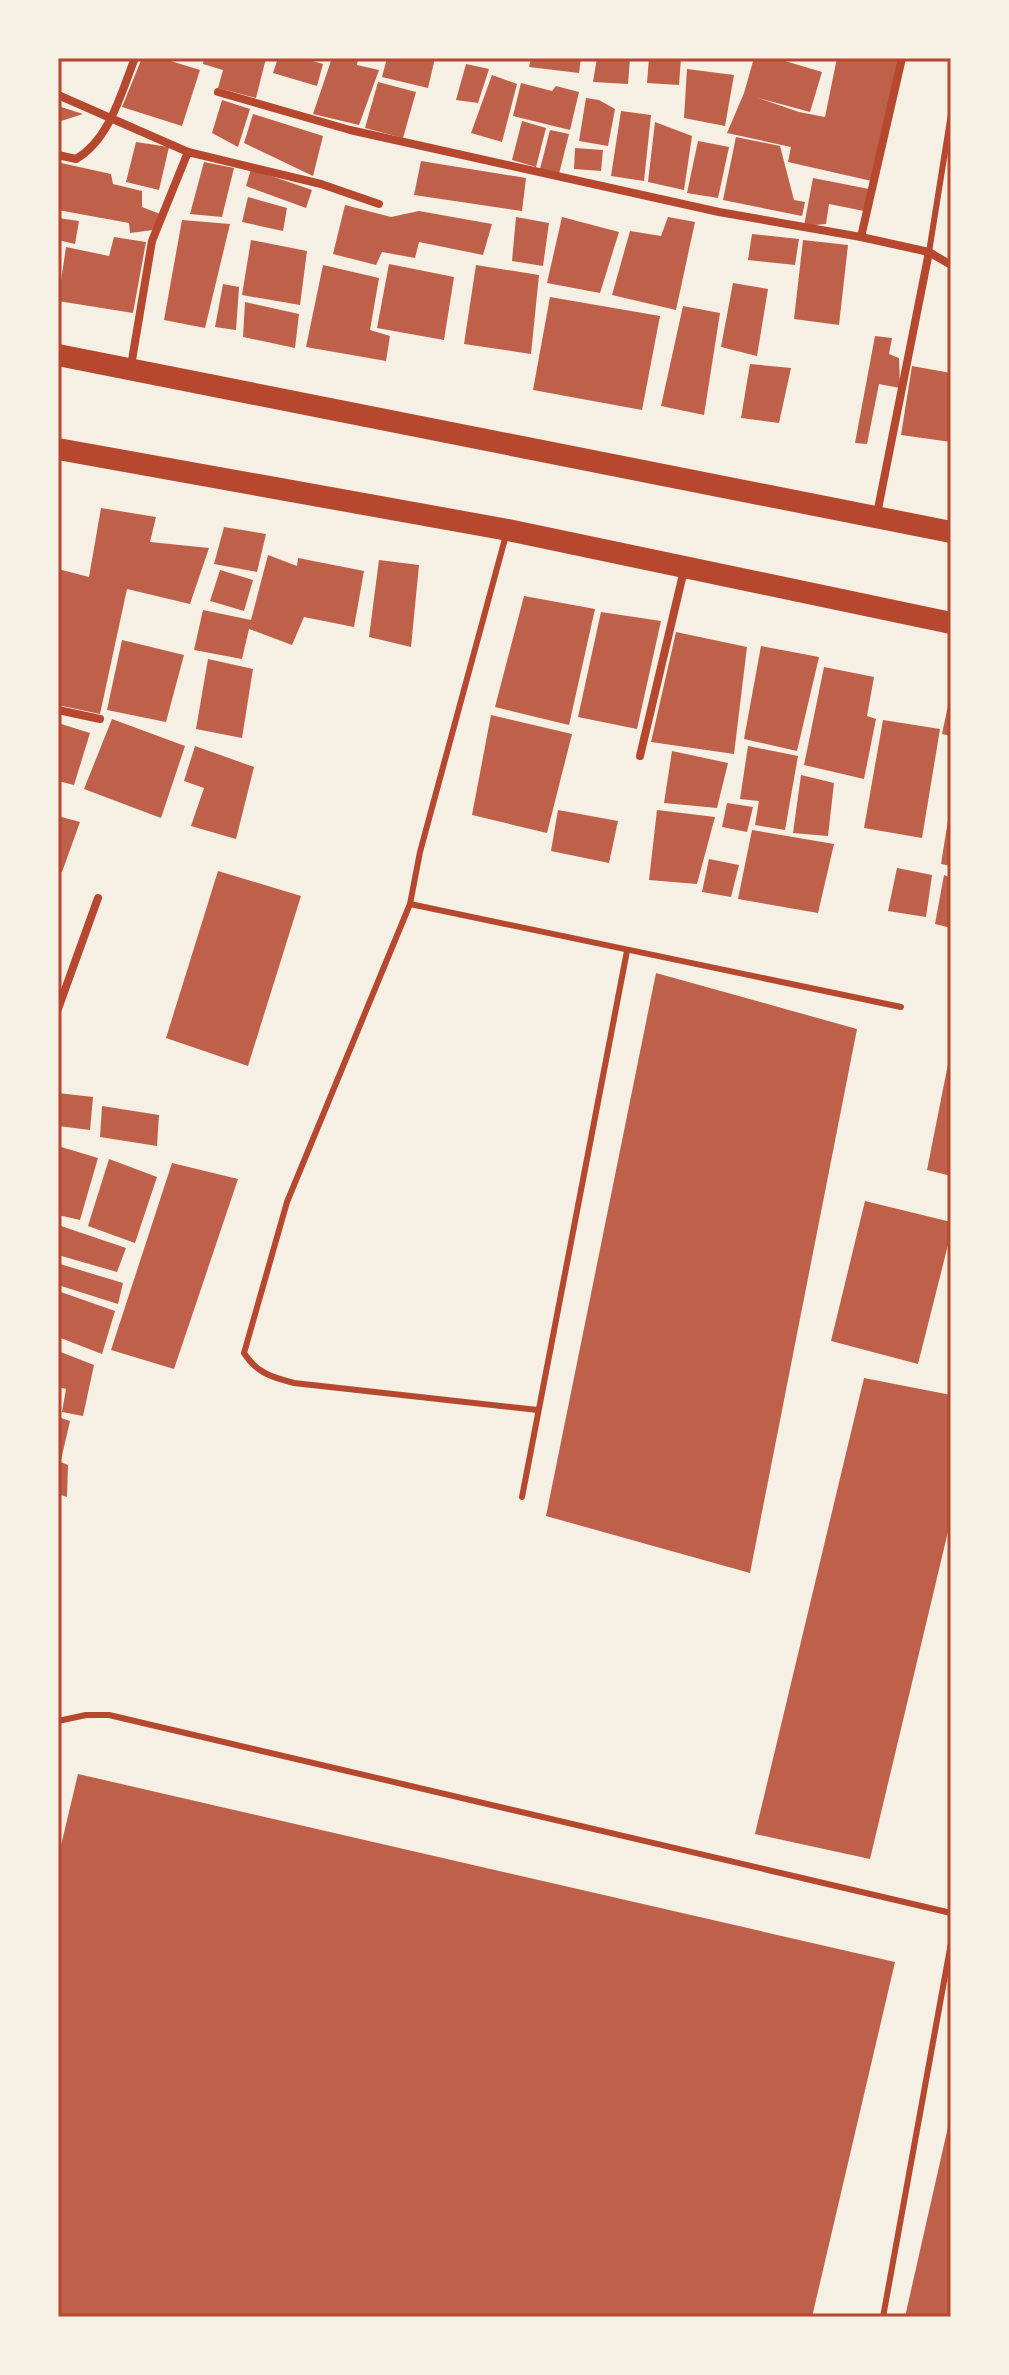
<svg xmlns="http://www.w3.org/2000/svg" width="1009" height="2375" font-family="'Work Sans',sans-serif">
	<style>
		.building { fill: #bf614a }
		.lines { fill: none; stroke-linecap: round; stroke-linejoin: round }
		.service { stroke: #b5482f; stroke-width: 6 }
		.minor { stroke: #b5482f; stroke-width: 8 }
		.trunk { stroke: #b5482f; stroke-width: 22 }
		.neatline { fill: none; stroke: #b5482f; stroke-width: 3 }
	</style>
	<rect width="100%" height="100%" fill="#f6efe4"/>
	<!-- building -->
	<g class="building">
		<polygon points="142,58 161,58 200,70 182,126 122,107"/>
		<polygon points="204,58 266,58 256,98 218,88 223,70 203,64"/>
		<polygon points="278,58 302,58 323,64 317,86 273,73"/>
		<polygon points="332,58 358,58 357,65 379,70 359,125 313,114"/>
		<polygon points="387,58 435,58 428,88 382,77"/>
		<polygon points="531,58 581,58 579,73 529,67"/>
		<polygon points="597,58 630,58 628,84 593,82"/>
		<polygon points="649,58 681,58 679,85 647,83"/>
		<polygon points="754,58 775,58 822,72 810,112 758,98 799,112 825,117 837,58 904,58 876,182 788,162 791,147 727,133 744,93"/>
		<polygon points="466,64 489,69 478,103 456,100"/>
		<polygon points="687,69 734,75 725,126 684,118"/>
		<polygon points="492,75 517,84 502,142 471,133"/>
		<polygon points="378,82 416,92 403,138 365,128"/>
		<polygon points="521,83 552,91 556,86 579,92 570,130 513,116"/>
		<polygon points="586,98 599,100 615,109 608,146 579,141"/>
		<polygon points="222,100 250,109 238,147 212,133"/>
		<polygon points="58,106 83,114 58,122"/>
		<polygon points="621,111 651,115 644,181 611,176"/>
		<polygon points="253,114 323,136 313,176 244,143"/>
		<polygon points="522,121 546,128 536,167 512,160"/>
		<polygon points="655,122 692,136 684,190 648,182"/>
		<polygon points="550,130 569,134 559,174 540,169"/>
		<polygon points="736,137 780,146 794,200 805,202 802,216 723,200"/>
		<polygon points="698,141 729,147 718,198 687,193"/>
		<polygon points="136,142 169,147 159,190 126,182"/>
		<polygon points="575,148 603,150 601,171 574,169"/>
		<polygon points="421,161 526,178 522,211 414,195"/>
		<polygon points="204,162 234,168 222,217 190,214"/>
		<polygon points="61,163 111,174 113,184 142,191 142,207 160,214 153,230 130,233 129,223 58,210 58,173"/>
		<polygon points="251,169 312,190 306,208 246,186"/>
		<polygon points="813,178 869,189 864,211 829,204 826,224 804,226"/>
		<polygon points="248,197 287,208 283,231 242,222"/>
		<polygon points="345,205 391,217 419,211 492,224 483,255 419,242 415,258 382,252 376,265 333,254"/>
		<polygon points="516,217 549,223 543,266 512,261"/>
		<polygon points="562,217 619,232 600,293 547,283"/>
		<polygon points="668,217 695,222 676,310 612,295 630,231 661,236"/>
		<polygon points="58,218 79,221 75,244 58,240"/>
		<polygon points="182,220 230,224 205,328 164,320"/>
		<polygon points="752,234 799,239 795,265 748,260"/>
		<polygon points="114,237 146,242 133,313 58,301 66,247 109,256"/>
		<polygon points="251,240 307,251 300,305 242,295"/>
		<polygon points="803,240 848,245 839,325 794,319"/>
		<polygon points="389,264 454,277 444,340 377,328"/>
		<polygon points="323,265 379,278 370,330 390,336 386,361 306,347"/>
		<polygon points="476,265 539,275 531,354 464,344"/>
		<polygon points="733,283 768,289 757,356 721,347"/>
		<polygon points="223,284 239,287 236,330 215,327"/>
		<polygon points="550,297 660,316 642,410 533,390"/>
		<polygon points="245,302 299,314 295,348 243,337"/>
		<polygon points="683,306 720,313 704,415 661,406"/>
		<polygon points="875,336 892,338 889,354 899,358 900,388 879,384 867,444 855,443"/>
		<polygon points="750,364 791,368 779,423 741,418"/>
		<polygon points="912,366 951,373 951,442 901,435"/>
		<polygon points="101,508 156,517 150,542 209,548 190,604 127,589 100,714 58,705 58,569 89,577"/>
		<polygon points="224,527 266,534 257,572 214,564"/>
		<polygon points="268,555 297,566 298,558 364,571 354,627 304,617 292,645 249,629 242,659 194,650 203,610 251,620"/>
		<polygon points="379,560 419,565 411,647 369,637"/>
		<polygon points="220,570 253,580 244,611 210,601"/>
		<polygon points="524,596 595,609 569,725 495,707"/>
		<polygon points="601,612 661,621 637,729 578,717"/>
		<polygon points="676,632 747,647 734,754 651,742"/>
		<polygon points="122,640 184,655 166,722 107,710"/>
		<polygon points="761,646 819,657 797,751 744,739"/>
		<polygon points="208,659 253,669 242,738 196,729"/>
		<polygon points="824,667 874,677 867,716 876,719 864,779 804,765"/>
		<polygon points="950,696 951,696 951,736 942,734"/>
		<polygon points="491,715 572,734 547,833 472,815"/>
		<polygon points="112,719 185,746 161,818 84,789"/>
		<polygon points="883,720 940,729 922,838 864,828"/>
		<polygon points="58,723 90,733 74,785 58,781"/>
		<polygon points="195,746 254,767 236,839 191,826 204,788 184,781"/>
		<polygon points="748,746 798,756 785,830 755,825 759,801 740,799"/>
		<polygon points="672,751 728,763 717,808 664,803"/>
		<polygon points="801,775 834,783 828,836 793,833"/>
		<polygon points="727,803 753,807 747,832 722,827"/>
		<polygon points="558,810 618,821 609,863 551,851"/>
		<polygon points="657,810 715,817 697,884 649,880"/>
		<polygon points="949,814 951,814 951,866 941,864"/>
		<polygon points="58,816 80,822 62,872 58,871"/>
		<polygon points="752,830 834,844 818,913 738,899"/>
		<polygon points="709,859 739,865 731,897 702,892"/>
		<polygon points="897,868 932,875 926,917 888,911"/>
		<polygon points="218,871 301,896 248,1066 166,1038"/>
		<polygon points="944,875 951,878 951,928 935,924"/>
		<polygon points="656,973 857,1029 750,1573 546,1516"/>
		<polygon points="950,1054 951,1054 951,1176 927,1170"/>
		<polygon points="58,1093 93,1097 90,1130 58,1126"/>
		<polygon points="102,1106 159,1115 157,1146 100,1137"/>
		<polygon points="58,1146 98,1158 80,1220 58,1215"/>
		<polygon points="109,1159 157,1177 135,1243 88,1226"/>
		<polygon points="172,1163 238,1179 174,1369 111,1350"/>
		<polygon points="865,1201 951,1222 951,1233 918,1364 831,1341"/>
		<polygon points="58,1225 126,1248 117,1272 58,1255"/>
		<polygon points="60,1264 123,1283 118,1304 58,1285"/>
		<polygon points="58,1291 115,1311 102,1354 58,1337"/>
		<polygon points="58,1351 94,1365 83,1416 62,1412 66,1389 58,1387"/>
		<polygon points="864,1378 951,1395 951,1519 870,1859 755,1834"/>
		<polygon points="58,1417 70,1421 61,1460 58,1458"/>
		<polygon points="58,1461 68,1465 67,1497 58,1494"/>
		<polygon points="78,1774 895,1962 812,2317 58,2317 58,1858"/>
		<polygon points="950,2118 951,2317 905,2317"/>
	</g>
	<g class="lines">
		<!-- service -->
		<g class="service">
			<polyline points="929,252 951,114"/>
			<path d="M506,535L420,852L410,904L287,1202L244,1353C257,1373 271,1377 294,1383L538,1410"/>
			<polyline points="410,904 901,1007"/>
			<polyline points="522,1497 627,951"/>
			<polyline points="58,1721 86,1715 109,1715 951,1913"/>
			<polyline points="883,2317 951,1943"/>
		</g>
		<!-- minor -->
		<g class="minor">
			<polyline points="218,92 350,130 719,212 861,237 929,252 951,265"/>
			<polyline points="58,95 188,152 321,184 379,204"/>
			<path d="M58,155L76,159C110,139 121,93 135,58"/>
			<polyline points="861,237 902,58"/>
			<polyline points="131,366 152,241 188,152"/>
			<polyline points="877,514 929,252"/>
			<polyline points="58,710 100,719"/>
			<polyline points="640,756 684,570"/>
			<polyline points="58,1009 98,898"/>
		</g>
		<!-- trunk -->
		<g class="trunk">
			<polyline points="58,355 951,532"/>
			<polyline points="58,449 508,530 951,623"/>
		</g>
	</g>
	<!-- border -->
	<rect width="1009" height="2375" fill="none" stroke="#f6efe4" stroke-width="120"/>
	<rect x="60" y="60" width="889" height="2255" class="neatline"/>
</svg>
